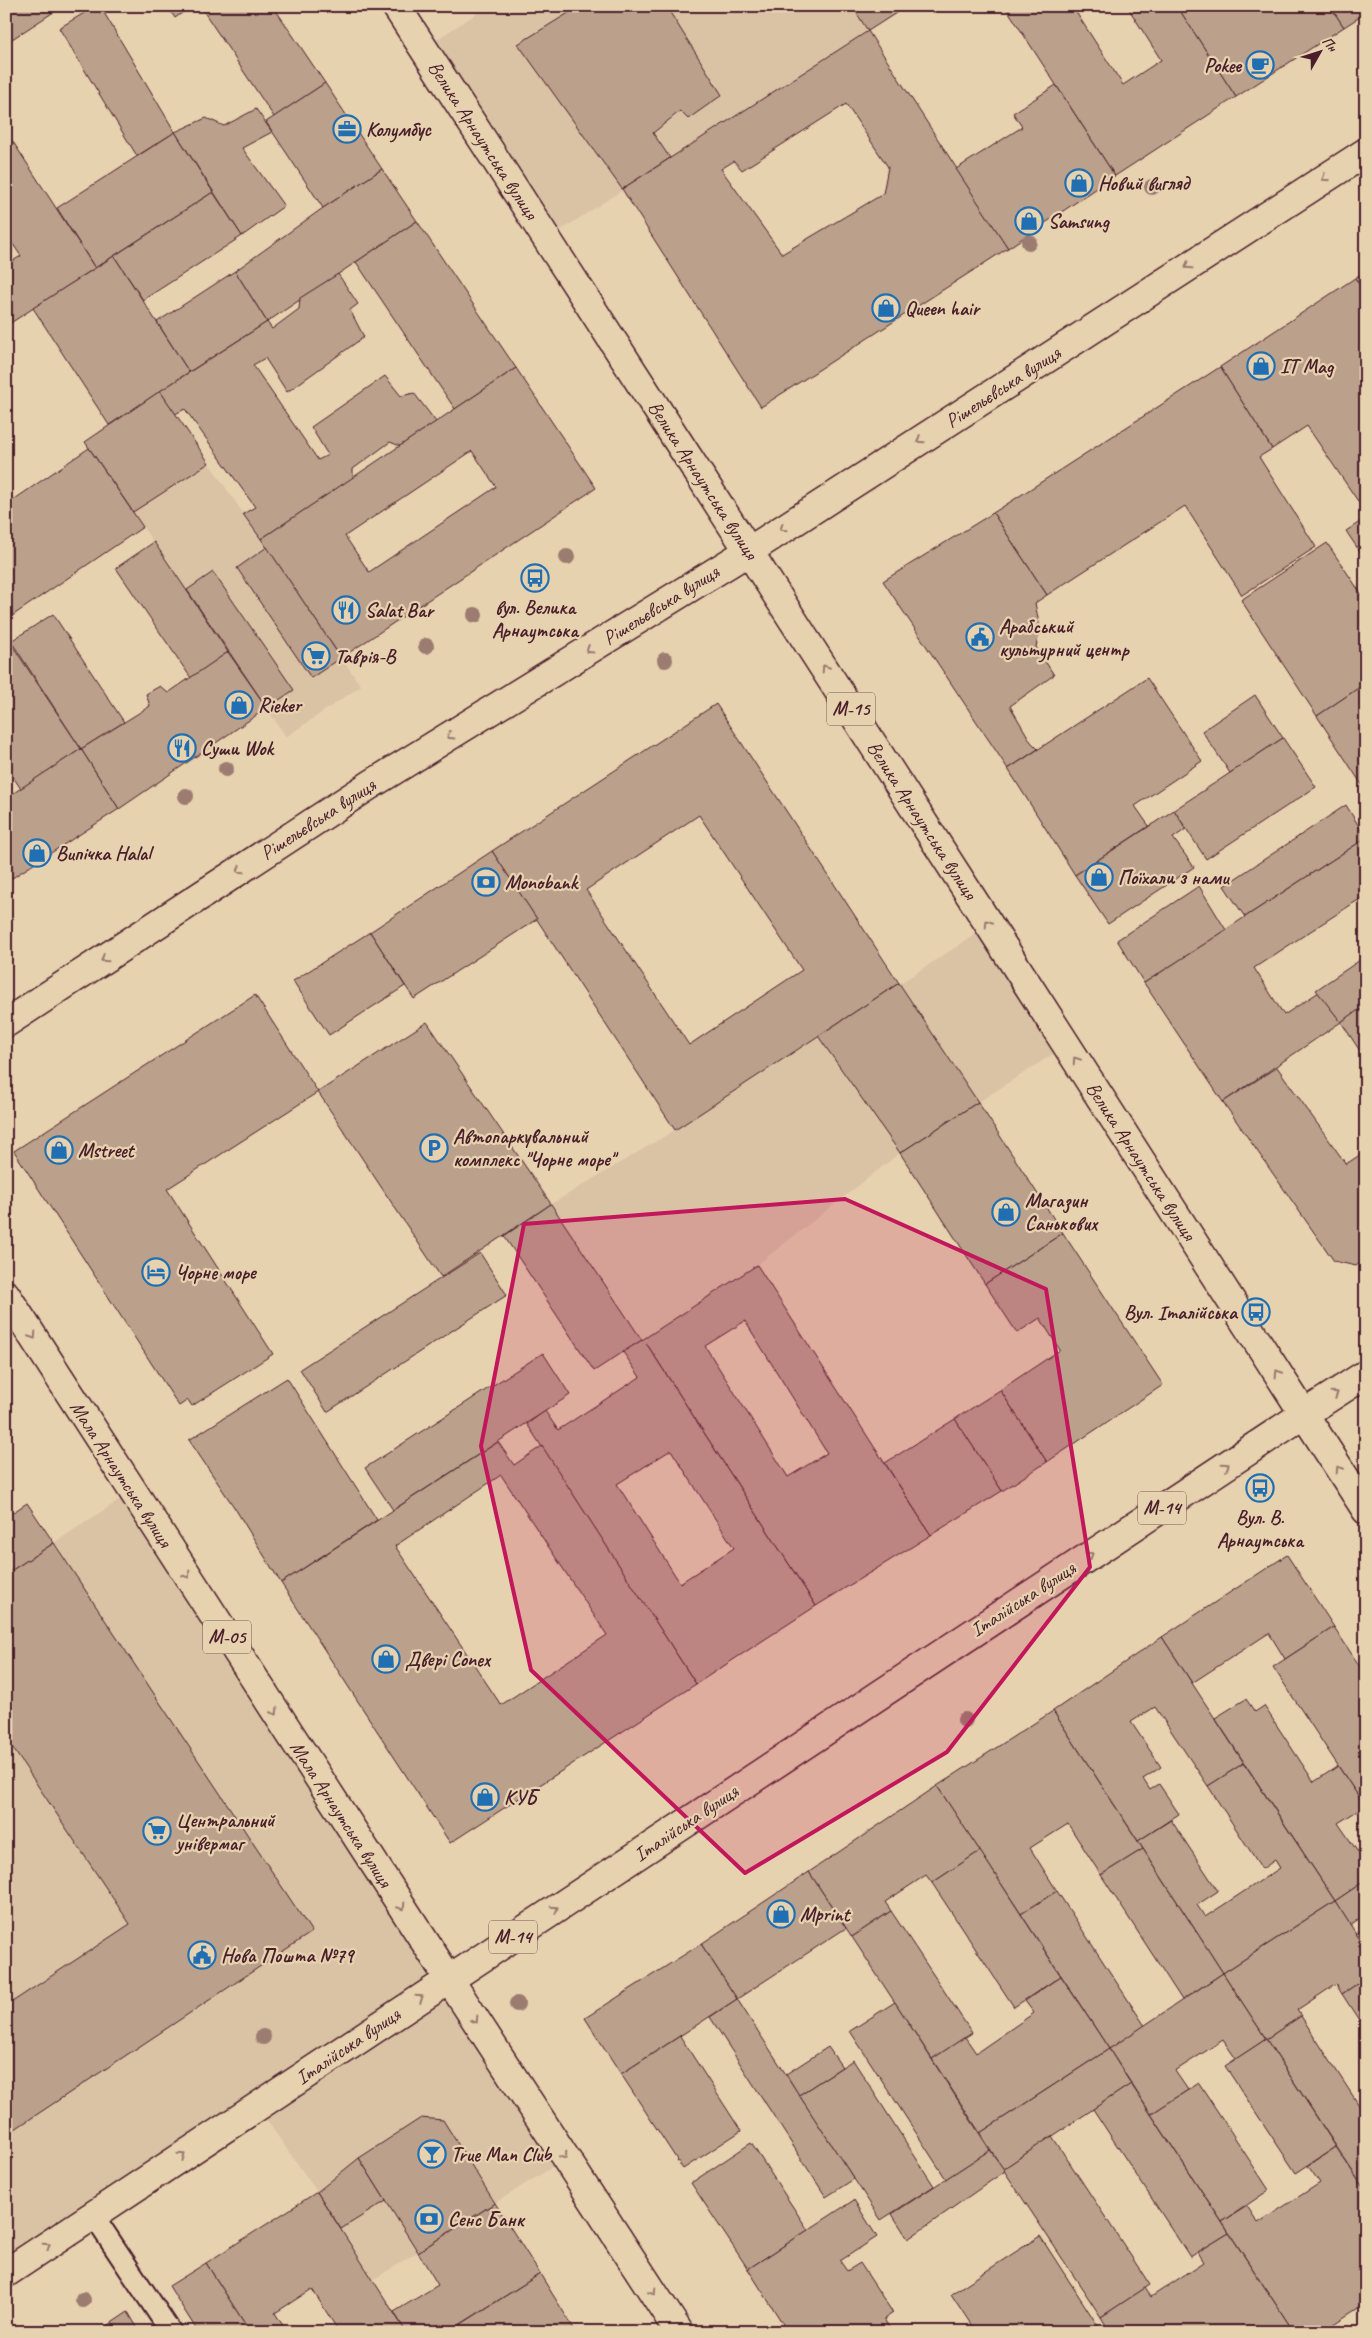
<svg xmlns="http://www.w3.org/2000/svg" width="1372" height="2338" font-family="Caveat,sans-serif">
	<style>
		.built { fill: #dac3a5 }
		.building { fill: #bba08b; stroke: #4a1f2b; fill-rule: evenodd }
		.lines { fill: none; stroke-linecap: round; stroke-linejoin: round }
		.service-casing { stroke: #4a1f2b; stroke-width: 24 }
		.secondary-casing { stroke: #4a1f2b; stroke-width: 31 }
		.primary-casing { stroke: #4a1f2b; stroke-width: 31 }
		.service { stroke: #e7d2b0; stroke-width: 20 }
		.secondary { stroke: #e7d2b0; stroke-width: 28 }
		.primary { stroke: #e7d2b0; stroke-width: 28 }
		.tree { fill: #9c7c70 }
		.oneway { stroke: #98786e }
		.marked { fill: #c2185b; fill-opacity: 0.2; stroke: #c2185b; stroke-width: 4; stroke-linejoin: round }
		.labels { text-anchor: middle; dominant-baseline: central; stroke-width: 4.5; stroke-linejoin: round; paint-order: stroke }
		.shield { fill: #e7d2b0; stroke: #795553; stroke-width: 1 }
		.shield-label { font-size: 19px; font-weight: bold; fill: #4a1f2b }
		.poi-label { font-size: 20px; font-weight: bold; fill: #4a1f2b; stroke: #e7d2b0; text-anchor: start }
		.street-label { font-size: 20px; fill: #4a1f2b; stroke: #e7d2b0 }
	</style>
	<rect width="100%" height="100%" fill="#e7d2b0"/>
	<filter id="ink" filterUnits="userSpaceOnUse"><feTurbulence type="fractalNoise" baseFrequency=".02" numOctaves="2"/><feDisplacementMap in="SourceGraphic" scale="10" xChannelSelector="R" yChannelSelector="G"/><feConvolveMatrix kernelMatrix="1 2 1 2 8 2 1 2 1" color-interpolation-filters="sRGB"/></filter>
	<g filter="url(#ink)">
		<!-- built -->
		<g class="built">
			<polygon points="488,6 852,6 868,31 555,234 431,43"/>
			<polygon points="160,391 361,686 286,737 85,442"/>
			<polygon points="988,926 1064,1047 900,1153 757,1265 642,1340 551,1204 675,1130"/>
			<polygon points="127,1495 437,1979 13,2261 6,2250 6,1574"/>
			<polygon points="448,1987 559,2163 373,2280 317,2192 260,2111"/>
		</g>
		<!-- building -->
		<g class="building">
			<polygon points="6,6 63,6 6,43"/>
			<polygon points="96,6 100,6 175,132 137,156 59,28"/>
			<polygon points="167,6 192,6 175,18"/>
			<polygon points="200,6 273,6 325,83 274,117"/>
			<polygon points="580,6 666,6 722,95 688,119 680,111 653,133 670,158 622,189 518,44"/>
			<polygon points="852,6 907,6 868,31"/>
			<polygon points="1005,6 1072,6 1123,85 1161,60 1127,6 1177,6 1236,97 1115,176"/>
			<polygon points="1177,6 1330,6 1344,27 1236,97"/>
			<polygon points="1330,6 1366,6 1366,13 1344,27"/>
			<path d="M868,31L1008,248L761,407L622,189ZM846,104L888,167L883,194L782,254L721,169L734,161L742,170Z"/>
			<polygon points="325,83 382,169 323,208 266,122"/>
			<polygon points="1056,85 1115,176 1008,248 956,169 1022,127 1013,113"/>
			<polygon points="256,109 272,132 242,148 284,206 242,236 175,132 206,118 224,126"/>
			<polygon points="6,131 95,268 6,326 6,265 21,256 6,234"/>
			<polygon points="175,132 213,192 95,268 57,208"/>
			<polygon points="382,169 417,221 267,322 235,271 323,208"/>
			<polygon points="213,192 242,236 143,300 114,256"/>
			<polygon points="417,221 516,368 455,409 356,262"/>
			<polygon points="114,256 189,372 109,425 33,308"/>
			<polygon points="235,271 267,322 189,372 157,322"/>
			<polygon points="1366,271 1366,294 1355,278"/>
			<polygon points="338,274 358,304 350,310 364,337 287,392 265,358 253,365 318,460 328,455 311,427 385,376 401,396 414,393 436,422 400,446 390,442 353,469 353,478 261,539 243,514 255,507 185,409 175,414 160,391 267,322 272,329 299,309 300,298"/>
			<polygon points="1355,278 1366,294 1366,513 1307,426 1272,449 1220,367"/>
			<polygon points="1220,367 1272,449 1259,457 1316,547 1242,595 1185,506 1047,595 993,513"/>
			<path d="M516,368L596,488L341,658L261,539ZM472,451L496,487L369,572L345,536Z"/>
			<polygon points="160,391 209,463 133,512 85,442"/>
			<polygon points="89,448 143,527 6,620 6,505"/>
			<polygon points="993,513 1047,595 1035,603 1040,628 1036,647 1054,675 1010,706 1031,742 1038,749 1008,769 883,581"/>
			<polygon points="1366,518 1366,556 1364,558 1346,531"/>
			<polygon points="154,542 228,652 191,678 116,568"/>
			<polygon points="1327,543 1366,601 1366,683 1317,716 1241,600"/>
			<polygon points="267,547 341,658 311,678 237,568"/>
			<polygon points="213,572 294,690 267,708 187,590"/>
			<polygon points="53,614 124,722 81,749 11,641"/>
			<polygon points="6,636 81,749 21,789 6,766"/>
			<polygon points="228,652 267,708 119,809 81,749 150,706 146,694 160,686 168,693"/>
			<polygon points="1147,678 1202,761 1135,806 1149,826 1075,875 1008,769"/>
			<polygon points="1366,683 1366,791 1317,716"/>
			<polygon points="1255,695 1283,738 1230,773 1202,731"/>
			<path d="M716,704L899,983L675,1130L492,851ZM699,815L802,970L689,1045L586,890Z"/>
			<polygon points="1283,738 1316,787 1206,859 1174,810"/>
			<polygon points="81,749 119,809 6,882 6,798"/>
			<polygon points="1346,805 1366,838 1245,917 1224,886"/>
			<polygon points="1174,810 1186,829 1173,838 1194,867 1108,924 1075,875"/>
			<polygon points="1366,838 1366,895 1254,968 1284,1015 1319,992 1341,1022 1223,1102 1144,983"/>
			<polygon points="492,851 537,919 414,999 370,932"/>
			<polygon points="1199,886 1226,930 1144,983 1117,940"/>
			<polygon points="370,932 405,986 329,1035 293,981"/>
			<polygon points="1366,956 1366,1006 1341,1022 1316,990"/>
			<polygon points="899,983 978,1102 900,1153 818,1036"/>
			<polygon points="255,995 318,1092 167,1189 273,1354 192,1406 188,1400 179,1406 14,1151"/>
			<polygon points="1360,1009 1366,1018 1366,1060 1341,1022"/>
			<polygon points="427,1022 551,1204 441,1277 318,1092"/>
			<polygon points="1277,1067 1346,1164 1366,1151 1366,1258 1356,1266 1334,1261 1223,1102"/>
			<polygon points="978,1102 1063,1233 985,1284 900,1153"/>
			<polygon points="551,1204 642,1340 594,1371 504,1236"/>
			<polygon points="1063,1233 1163,1385 1047,1462 1000,1390 1060,1350 1040,1318 1017,1333 985,1284"/>
			<polygon points="480,1253 507,1295 327,1412 300,1369"/>
			<path d="M757,1265L931,1535L816,1606L648,1346L642,1340ZM745,1321L827,1453L788,1477L705,1346Z"/>
			<path d="M642,1340L648,1346L816,1606L696,1684L527,1424L545,1411L558,1430L640,1377L623,1352ZM671,1450L734,1548L680,1583L617,1484Z"/>
			<polygon points="543,1353 570,1395 393,1510 365,1468"/>
			<polygon points="287,1378 377,1520 281,1583 236,1510 189,1440"/>
			<polygon points="1000,1390 1047,1462 1002,1491 955,1419"/>
			<polygon points="955,1419 1002,1491 931,1535 885,1463"/>
			<path d="M498,1442L514,1465L542,1446L696,1684L450,1843L281,1583ZM501,1475L607,1635L501,1705L395,1546Z"/>
			<polygon points="27,1503 54,1543 6,1574 6,1517"/>
			<polygon points="54,1543 312,1932 6,2135 6,2006 130,1924 6,1738 6,1574"/>
			<polygon points="1287,1555 1334,1627 1285,1659 1269,1633 1192,1683 1162,1637"/>
			<polygon points="1334,1627 1366,1676 1366,1808 1273,1667"/>
			<polygon points="1162,1637 1244,1763 1208,1786 1155,1707 1131,1722 1161,1767 1143,1779 1150,1790 1159,1784 1179,1814 1138,1841 1053,1711"/>
			<polygon points="1246,1699 1255,1712 1264,1706 1314,1782 1338,1766 1365,1806 1338,1823 1366,1864 1366,1880 1335,1901 1215,1718"/>
			<polygon points="1053,1711 1143,1849 1101,1875 1068,1824 1030,1848 1057,1891 1021,1914 937,1786"/>
			<polygon points="1244,1763 1335,1901 1223,1973 1138,1841 1171,1820 1218,1891 1197,1905 1205,1917 1280,1868 1275,1860 1262,1869 1208,1786"/>
			<polygon points="937,1786 980,1851 932,1883 926,1875 885,1902 891,1911 852,1937 809,1872"/>
			<polygon points="1143,1849 1223,1973 1182,2000 1101,1875"/>
			<polygon points="980,1851 1061,1976 1014,2007 932,1883"/>
			<polygon points="809,1872 846,1928 737,1999 701,1944"/>
			<polygon points="1366,1880 1366,1914 1350,1925 1335,1901"/>
			<polygon points="1057,1891 1145,2026 1109,2049 1021,1914"/>
			<polygon points="1335,1901 1366,1949 1366,1978 1342,1994 1336,1984 1297,2010 1301,2016 1266,2039 1223,1973"/>
			<polygon points="891,1911 972,2033 932,2059 852,1937"/>
			<polygon points="1366,1927 1366,1949 1355,1934"/>
			<polygon points="701,1944 737,1999 621,2074 585,2018"/>
			<polygon points="1223,1973 1266,2039 1236,2059 1223,2040 1175,2071 1188,2090 1151,2114 1109,2049"/>
			<polygon points="1061,1976 1109,2049 980,2133 932,2059 965,2037 976,2053 1034,2013 1025,2001"/>
			<polygon points="1366,1978 1366,2031 1342,1994"/>
			<polygon points="737,1999 854,2179 826,2197 710,2017"/>
			<polygon points="895,2002 990,2150 946,2179 850,2031"/>
			<polygon points="1301,2016 1366,2116 1366,2192 1266,2039"/>
			<polygon points="680,2036 741,2131 683,2169 621,2074"/>
			<polygon points="1266,2039 1336,2147 1296,2173 1225,2066"/>
			<polygon points="828,2047 842,2067 799,2095 786,2074"/>
			<polygon points="1109,2049 1131,2084 1003,2169 980,2133"/>
			<polygon points="853,2060 934,2186 881,2220 799,2095"/>
			<polygon points="1199,2083 1269,2190 1222,2222 1151,2114"/>
			<polygon points="1131,2084 1229,2233 1190,2257 1093,2109"/>
			<polygon points="421,2118 443,2120 495,2203 418,2252 359,2158"/>
			<polygon points="1052,2136 1150,2285 1101,2317 1003,2169"/>
			<polygon points="751,2143 808,2230 748,2269 691,2183"/>
			<polygon points="1336,2147 1366,2192 1366,2303 1321,2332 1294,2332 1222,2222 1247,2206 1258,2223 1320,2183 1308,2166"/>
			<polygon points="990,2150 1005,2171 908,2239 892,2214"/>
			<polygon points="359,2158 386,2201 341,2229 317,2192"/>
			<polygon points="317,2192 373,2280 406,2332 339,2332 312,2289 275,2313 287,2332 250,2332 206,2263"/>
			<polygon points="854,2200 877,2237 840,2261 847,2271 860,2263 893,2313 884,2319 892,2332 788,2332 748,2269"/>
			<polygon points="495,2203 540,2274 448,2332 406,2332 394,2312 438,2285 418,2252"/>
			<polygon points="1229,2233 1294,2332 1110,2332 1101,2317 1145,2288 1151,2297 1204,2262 1198,2252"/>
			<polygon points="1040,2236 1102,2332 976,2332 951,2294"/>
			<polygon points="206,2263 250,2332 198,2332 169,2286"/>
			<polygon points="540,2274 576,2332 457,2332 455,2328"/>
			<polygon points="128,2312 140,2332 98,2332"/>
		</g>
		<g class="lines">
			<!-- service casing -->
			<g class="service-casing">
				<polyline id="service" points="93,2215 171,2332"/>
			</g>
			<!-- secondary casing -->
			<g class="secondary-casing">
				<g id="secondary">
					<polyline points="6,1023 370,785 749,551 1366,152"/>
					<polyline points="1366,1374 1304,1414 1366,1510"/>
					<polyline points="449,1979 679,2332"/>
				</g>
			</g>
			<!-- primary casing -->
			<g class="primary-casing">
				<g id="primary">
					<polyline points="6,1295 449,1979"/>
					<polyline points="6,2273 1304,1414 688,457 396,6"/>
				</g>
			</g>
			<!-- service -->
			<use href="#service" class="service"/>
			<!-- secondary -->
			<use href="#secondary" class="secondary"/>
			<!-- primary -->
			<use href="#primary" class="primary"/>
		</g>
		<!-- trees -->
		<g class="tree">
			<circle cx="1152" cy="187" r="8"/>
			<circle cx="1029" cy="242" r="8"/>
			<circle cx="567" cy="557" r="8"/>
			<circle cx="475" cy="615" r="8"/>
			<circle cx="426" cy="646" r="8"/>
			<circle cx="665" cy="660" r="8"/>
			<circle cx="226" cy="769" r="8"/>
			<circle cx="186" cy="796" r="8"/>
			<circle cx="965" cy="1720" r="8"/>
			<circle cx="517" cy="2004" r="8"/>
			<circle cx="263" cy="2037" r="8"/>
			<circle cx="83" cy="2300" r="8"/>
		</g>
		<!-- one-way arrows -->
		<defs><path id="oneway-chevron" d="M-2-3.5L2.5 0L-2 3.5" fill="none" stroke-width="1.6" stroke-linecap="round" stroke-linejoin="round" transform="scale(1.25)"/></defs>
		<g class="oneway">
			<use href="#oneway-chevron" transform="translate(1325 178) rotate(147)"/>
			<use href="#oneway-chevron" transform="translate(1188 266) rotate(147)"/>
			<use href="#oneway-chevron" transform="translate(920 440) rotate(147)"/>
			<use href="#oneway-chevron" transform="translate(783 528) rotate(147)"/>
			<use href="#oneway-chevron" transform="translate(589 650) rotate(148)"/>
			<use href="#oneway-chevron" transform="translate(825 668) rotate(-123)"/>
			<use href="#oneway-chevron" transform="translate(450 736) rotate(148)"/>
			<use href="#oneway-chevron" transform="translate(240 870) rotate(147)"/>
			<use href="#oneway-chevron" transform="translate(988 923) rotate(-123)"/>
			<use href="#oneway-chevron" transform="translate(104 959) rotate(147)"/>
			<use href="#oneway-chevron" transform="translate(1076 1060) rotate(-123)"/>
			<use href="#oneway-chevron" transform="translate(33 1336) rotate(57)"/>
			<use href="#oneway-chevron" transform="translate(1278 1373) rotate(-122)"/>
			<use href="#oneway-chevron" transform="translate(1335 1394) rotate(-33)"/>
			<use href="#oneway-chevron" transform="translate(1226 1466) rotate(-33)"/>
			<use href="#oneway-chevron" transform="translate(1339 1469) rotate(-123)"/>
			<use href="#oneway-chevron" transform="translate(1090 1555) rotate(-33)"/>
			<use href="#oneway-chevron" transform="translate(187 1575) rotate(57)"/>
			<use href="#oneway-chevron" transform="translate(275 1712) rotate(57)"/>
			<use href="#oneway-chevron" transform="translate(402 1907) rotate(57)"/>
			<use href="#oneway-chevron" transform="translate(555 1909) rotate(-33)"/>
			<use href="#oneway-chevron" transform="translate(420 1998) rotate(-34)"/>
			<use href="#oneway-chevron" transform="translate(475 2020) rotate(57)"/>
			<use href="#oneway-chevron" transform="translate(182 2156) rotate(-34)"/>
			<use href="#oneway-chevron" transform="translate(564 2156) rotate(57)"/>
			<use href="#oneway-chevron" transform="translate(47 2246) rotate(-33)"/>
			<use href="#oneway-chevron" transform="translate(653 2292) rotate(57)"/>
		</g>
	</g>
	<!-- marked area -->
	<path class="marked" d="M845,1199L1046,1289L1090,1567L947,1752L745,1873L531,1670L481,1446L524,1224Z"/>
	<!-- icons -->
	<defs>
		<g id="cafe-ring" transform="scale(1.4375)"><circle r="9.5" fill="#e7d2b0" stroke="#1f6fb2" stroke-width="1.5"/><path d="M-5.5-4.5H6V0H3Q3 3.5 0 3.5H-2.5Q-5.5 3.5-5.5 0ZM3-3.2v2h1.7v-2ZM-6 4.5H4V6H-6Z" fill="#1f6fb2"/></g>
		<g id="office-ring" transform="scale(1.4375)"><circle r="9.5" fill="#e7d2b0" stroke="#1f6fb2" stroke-width="1.5"/><path d="M-6-3h4V-5.5h4V-3h4V5H-6ZM-1-4.5V-3h2v-1.5ZM-6 0V1H6V0Z" fill="#1f6fb2"/></g>
		<g id="shop-ring" transform="scale(1.4375)"><circle r="9.5" fill="#e7d2b0" stroke="#1f6fb2" stroke-width="1.5"/><path d="M-5-2.5h2.3a2.7 3.5 0 0 1 5.4 0H5L5.5 6h-11ZM-1.5-2.5h3a1.5 2.3 0 0 0-3 0Z" fill="#1f6fb2"/></g>
		<g id="bus-ring" transform="scale(1.4375)"><circle r="9.5" fill="#e7d2b0" stroke="#1f6fb2" stroke-width="1.5"/><path d="M-5-6H5V4H4V6H2V4H-2V6H-4V4H-5ZM-3.5-4V0h7V-4ZM-3.5 1.2v1.5H-2V1.2ZM2 1.2v1.5H3.5V1.2Z" fill="#1f6fb2"/></g>
		<g id="restaurant-ring" transform="scale(1.4375)"><circle r="9.5" fill="#e7d2b0" stroke="#1f6fb2" stroke-width="1.5"/><path d="M-5-6h1v4h1v-4h1v4h1v-4h1v5L-1.5 .5V6h-2V.5L-5-1ZM5-6V6H3V1.5H1.5Q1.5-4 5-6Z" fill="#1f6fb2"/></g>
		<g id="civic-ring" transform="scale(1.4375)"><circle r="9.5" fill="#e7d2b0" stroke="#1f6fb2" stroke-width="1.5"/><path d="M-.6-6.5H3V-4.5H.6V-3L4-1V1h2V6H-6V1h2V-1L-.6-3ZM-1.2 2.5V6h2.4V2.5Z" fill="#1f6fb2"/></g>
		<g id="supermarket-ring" transform="scale(1.4375)"><circle r="9.5" fill="#e7d2b0" stroke="#1f6fb2" stroke-width="1.5"/><path d="M-6-5.5h2.5l.6 2H6L4.5 2H-2.5L-4.4-4H-6ZM-1.5 3.2a1.3 1.3 0 1 0 .1 0ZM3 3.2a1.3 1.3 0 1 0 .1 0Z" fill="#1f6fb2"/></g>
		<g id="bank-ring" transform="scale(1.4375)"><circle r="9.5" fill="#e7d2b0" stroke="#1f6fb2" stroke-width="1.5"/><path d="M-6-4H6V4H-6ZM0-2.3a2.3 2.3 0 1 0 0 4.6a2.3 2.3 0 1 0 0-4.6Z" fill="#1f6fb2"/></g>
		<g id="parking-ring" transform="scale(1.4375)"><circle r="9.5" fill="#e7d2b0" stroke="#1f6fb2" stroke-width="1.5"/><path d="M-3.5-5.5H1a3.5 3.5 0 0 1 0 7H-1V5.5H-3.5ZM-1-3.4V-.6H.8a1.4 1.4 0 0 0 0-2.8Z" fill="#1f6fb2"/></g>
		<g id="hotel-ring" transform="scale(1.4375)"><circle r="9.5" fill="#e7d2b0" stroke="#1f6fb2" stroke-width="1.5"/><path d="M-6-4.5h1.5V1H6V5H4.5V3h-9V5H-6ZM-4 0a1.8 1.8 0 1 1 3.6 0ZM.5 0V-2.5h3Q6-2.5 6 0Z" fill="#1f6fb2"/></g>
		<g id="bar-ring" transform="scale(1.4375)"><circle r="9.5" fill="#e7d2b0" stroke="#1f6fb2" stroke-width="1.5"/><path d="M-6-5H6L.8 .8V4.5H3.5V6h-7V4.5H-.8V.8Z" fill="#1f6fb2"/></g>
	</defs>
	<g fill-rule="evenodd">
		<use href="#cafe-ring" x="1260" y="65"/>
		<use href="#office-ring" x="347" y="129"/>
		<use href="#shop-ring" x="1079" y="183"/>
		<use href="#shop-ring" x="1029" y="221"/>
		<use href="#shop-ring" x="886" y="308"/>
		<use href="#shop-ring" x="1261" y="366"/>
		<use href="#bus-ring" x="535" y="578"/>
		<use href="#restaurant-ring" x="346" y="610"/>
		<use href="#civic-ring" x="980" y="637"/>
		<use href="#supermarket-ring" x="316" y="656"/>
		<use href="#shop-ring" x="239" y="705"/>
		<use href="#restaurant-ring" x="182" y="748"/>
		<use href="#shop-ring" x="37" y="853"/>
		<use href="#shop-ring" x="1099" y="877"/>
		<use href="#bank-ring" x="486" y="882"/>
		<use href="#parking-ring" x="434" y="1148"/>
		<use href="#shop-ring" x="59" y="1150"/>
		<use href="#shop-ring" x="1006" y="1212"/>
		<use href="#hotel-ring" x="156" y="1272"/>
		<use href="#bus-ring" x="1256" y="1312"/>
		<use href="#bus-ring" x="1260" y="1488"/>
		<use href="#shop-ring" x="386" y="1659"/>
		<use href="#shop-ring" x="485" y="1797"/>
		<use href="#supermarket-ring" x="157" y="1831"/>
		<use href="#shop-ring" x="781" y="1914"/>
		<use href="#civic-ring" x="202" y="1955"/>
		<use href="#bar-ring" x="432" y="2154"/>
		<use href="#bank-ring" x="429" y="2219"/>
	</g>
	<g class="labels">
		<!-- shield labels -->
		<g class="shield">
			<rect x="827" y="692.5" width="48" height="33" rx="4"/>
			<rect x="1138" y="1491.5" width="48" height="33" rx="4"/>
			<rect x="203" y="1620.5" width="48" height="33" rx="4"/>
			<rect x="489" y="1920.5" width="48" height="33" rx="4"/>
		</g>
		<g class="shield-label">
			<text x="851" y="709">М-15</text>
			<text x="1162" y="1508">М-14</text>
			<text x="227" y="1637">М-05</text>
			<text x="513" y="1937">М-14</text>
		</g>
		<!-- poi labels -->
		<g class="poi-label">
			<text x="1241" y="65" text-anchor="end">Pokee</text>
			<text x="366" y="129">Колумбус</text>
			<text x="1098" y="183">Новий вигляд</text>
			<text x="1048" y="221">Samsung</text>
			<text x="905" y="308">Queen hair</text>
			<text x="1280" y="366">IT Mag</text>
			<text x="535" y="607" text-anchor="middle">вул. Велика<tspan x="535" dy="23">Арнаутська</tspan></text>
			<text x="365" y="610">Salat Bar</text>
			<text x="999" y="626">Арабський<tspan x="999" dy="23">культурний центр</tspan></text>
			<text x="335" y="656">Таврія-В</text>
			<text x="258" y="705">Rieker</text>
			<text x="201" y="748">Суши Wok</text>
			<text x="56" y="853">Випічка Halal</text>
			<text x="1118" y="877">Поїхали з нами</text>
			<text x="505" y="882">Monobank</text>
			<text x="453" y="1136">Автопаркувальний<tspan x="453" dy="23">комплекс "Чорне море"</tspan></text>
			<text x="78" y="1150">Mstreet</text>
			<text x="1025" y="1200">Магазин<tspan x="1025" dy="23">Санькових</tspan></text>
			<text x="175" y="1272">Чорне море</text>
			<text x="1237" y="1312" text-anchor="end">Вул. Італійська</text>
			<text x="1260" y="1517" text-anchor="middle">Вул. В.<tspan x="1260" dy="23">Арнаутська</tspan></text>
			<text x="405" y="1659">Двері Conex</text>
			<text x="504" y="1797">КУБ</text>
			<text x="176" y="1820">Центральний<tspan x="176" dy="23">універмаг</tspan></text>
			<text x="800" y="1914">Mprint</text>
			<text x="221" y="1955">Нова Пошта №79</text>
			<text x="451" y="2154">True Man Club</text>
			<text x="448" y="2219">Сенс Банк</text>
		</g>
		<!-- street labels -->
		<g class="street-label">
			<text transform="translate(483 140) rotate(57)">Велика Арнаутська вулиця</text>
			<text transform="translate(1003 387) rotate(-33)">Рішельєвська вулиця</text>
			<text transform="translate(703 480) rotate(57)">Велика Арнаутська вулиця</text>
			<text transform="translate(661 605) rotate(-32)">Рішельєвська вулиця</text>
			<text transform="translate(318 819) rotate(-33)">Рішельєвська вулиця</text>
			<text transform="translate(922 820) rotate(57)">Велика Арнаутська вулиця</text>
			<text transform="translate(1141 1161) rotate(57)">Велика Арнаутська вулиця</text>
			<text transform="translate(121 1474) rotate(57)">Мала Арнаутська вулиця</text>
			<text transform="translate(1023 1599) rotate(-33)">Італійська вулиця</text>
			<text transform="translate(341 1814) rotate(57)">Мала Арнаутська вулиця</text>
			<text transform="translate(686 1823) rotate(-34)">Італійська вулиця</text>
			<text transform="translate(348 2046) rotate(-34)">Італійська вулиця</text>
		</g>
	</g>
	<!-- margin -->
	<rect width="1372" height="2338" fill="none" stroke="#e7d2b0" stroke-width="25"/>
	<rect x="12" y="12" width="1347" height="2313" fill="none" stroke="#4a1f2b" stroke-width="2" filter="url(#ink)"/>
	<!-- north arrow -->
	<g transform="translate(1320 52) rotate(51)" stroke="#e7d2b0" stroke-width="4" paint-order="stroke">
	<path d="M0-4L9 19L0 12L-9 19Z" fill="#4a1f2b"/>
	<text y="-8" font-size="14" font-weight="bold" text-anchor="middle" fill="#4a1f2b">Пн</text>
	</g>
</svg>
